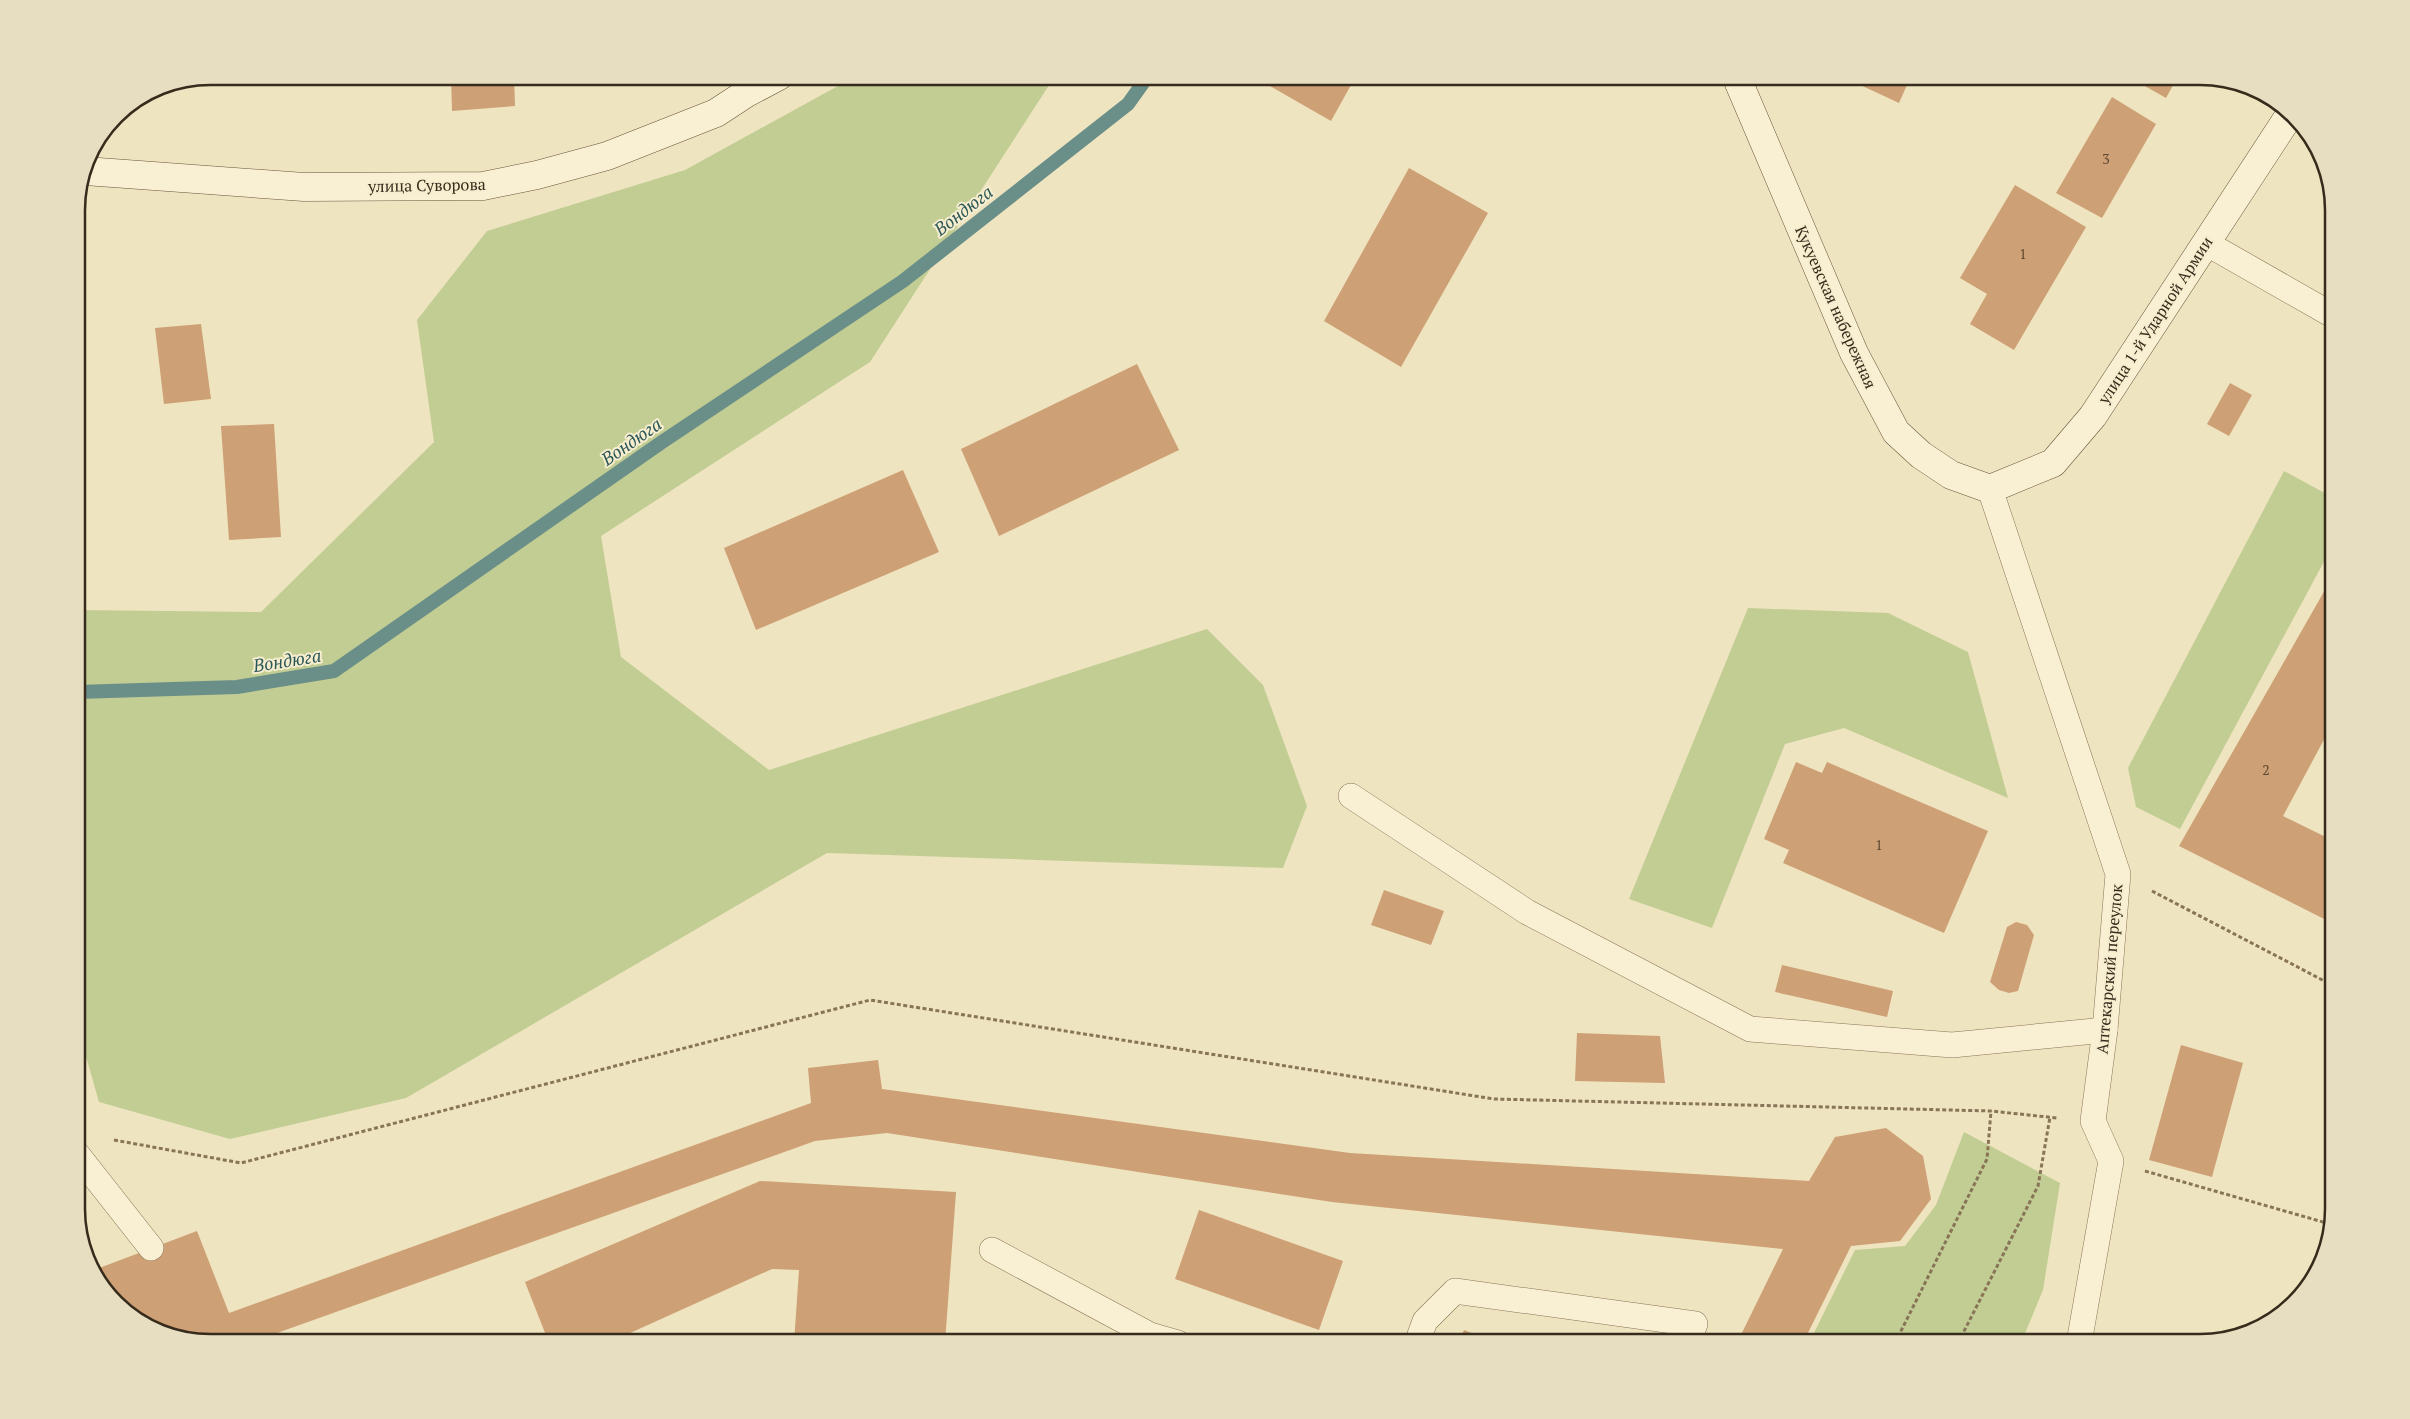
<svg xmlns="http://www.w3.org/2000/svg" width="2410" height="1419" font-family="'PT Serif',serif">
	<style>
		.green { fill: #c2cd94 }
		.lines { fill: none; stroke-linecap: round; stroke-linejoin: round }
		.stream { stroke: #6a8e88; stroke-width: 14 }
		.building { fill: #cea075 }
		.lane-casing { stroke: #887457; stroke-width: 26 }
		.secondary-casing { stroke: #69553b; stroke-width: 29 }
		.path { stroke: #887457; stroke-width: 3; stroke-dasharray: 4 2.5; stroke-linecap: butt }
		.lane { stroke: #f9f0d3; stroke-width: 25 }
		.secondary { stroke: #f9f0d3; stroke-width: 28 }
		.labels { text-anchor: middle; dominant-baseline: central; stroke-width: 4; stroke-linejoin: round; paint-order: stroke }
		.number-label { font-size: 14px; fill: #5d4832 }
		.street-label { font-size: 16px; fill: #372b1c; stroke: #f6edcf }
		.water-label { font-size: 18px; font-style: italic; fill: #2b5757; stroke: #f6edcf }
		.rim { fill: none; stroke: #372b1c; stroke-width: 2.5 }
	</style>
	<rect width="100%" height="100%" fill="#efe4c0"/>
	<!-- green -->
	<g class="green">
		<polygon points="856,76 1055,76 870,362 601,536 621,657 769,770 1207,629 1263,685 1307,806 1283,868 827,853 406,1098 230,1139 99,1102 77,1025 77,610 261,612 434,442 417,320 487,231 685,170"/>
		<polygon points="2284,471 2334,498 2334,543 2180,829 2136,807 2128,768"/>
		<polygon points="1748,608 1888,613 1968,652 2008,798 1844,728 1785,744 1712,928 1629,899"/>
		<polygon points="1964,1132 2060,1183 2043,1290 2021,1343 1809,1343 1855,1250 1905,1246 1936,1205"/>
	</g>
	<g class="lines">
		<!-- stream -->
		<polyline class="stream" points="77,692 237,687 334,671 662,442 903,281 1128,104 1148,76"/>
	</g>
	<!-- building -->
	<g class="building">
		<polygon points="451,76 514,76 515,106 452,111"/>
		<polygon points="1257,76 1356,76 1331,121 1256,78"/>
		<polygon points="1841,76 1911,76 1899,103"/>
		<polygon points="2127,76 2178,76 2166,98"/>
		<polygon points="2112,97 2156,124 2102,218 2056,193"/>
		<polygon points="1409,168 1488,213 1401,367 1324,321"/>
		<polygon points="2015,185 2086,227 2014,350 1970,324 1987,294 1960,278"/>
		<polygon points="201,324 211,399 164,404 155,328"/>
		<polygon points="1137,364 1179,450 999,536 961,449"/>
		<polygon points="2230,383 2252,395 2229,436 2207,424"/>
		<polygon points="274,424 281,537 229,540 221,426"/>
		<polygon points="903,470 939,552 756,630 724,548"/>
		<polygon points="2334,574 2334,721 2283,816 2334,841 2334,924 2179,846"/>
		<polygon points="1796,762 1822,773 1827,762 1988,831 1944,933 1783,863 1789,850 1764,839"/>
		<polygon points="1384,890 1444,911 1431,945 1371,925"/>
		<polygon points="2016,922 2027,925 2034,935 2018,991 2009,993 1999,990 1990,982 2007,927"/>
		<polygon points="1782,965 1893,991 1887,1017 1775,992"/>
		<polygon points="1577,1033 1660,1036 1665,1083 1575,1081"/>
		<polygon points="2181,1045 2243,1063 2212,1177 2149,1160"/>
		<polygon points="878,1060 882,1089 1350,1153 1809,1181 1835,1137 1886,1128 1923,1156 1931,1199 1900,1241 1851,1246 1803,1343 1737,1343 1783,1249 1332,1202 887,1133 815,1141 249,1343 210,1343 143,1325 99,1283 94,1270 197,1231 229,1313 811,1103 808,1068"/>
		<polygon points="760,1181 956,1192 945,1343 794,1343 799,1270 772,1269 608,1343 549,1343 525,1282"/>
		<polygon points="1199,1210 1343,1261 1319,1330 1175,1279"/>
		<polygon points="1464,1330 1497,1343 1458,1343"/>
	</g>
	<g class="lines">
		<!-- lane casing -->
		<g class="lane-casing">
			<g id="lane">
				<polyline points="2206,243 2334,316"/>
				<polyline points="1990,489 2118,874 2105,1030 2093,1121 2111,1161 2079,1343"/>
				<polyline points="1351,796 1527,912 1750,1029 1952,1045 2105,1030"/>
				<polyline points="77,1154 151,1248"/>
				<polyline points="992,1250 1150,1335 1178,1343"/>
				<polyline points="1417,1343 1425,1321 1455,1291 1695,1324 1688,1343"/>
			</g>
		</g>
		<!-- secondary casing -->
		<g class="secondary-casing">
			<g id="secondary">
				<polyline points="1736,76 1854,353 1896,432 1921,455 1951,475 1990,489 2053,463 2093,416 2289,116"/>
				<polyline points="85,171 304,187 483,186 537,175 607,156 716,113 745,94 779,76"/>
			</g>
		</g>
		<!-- path -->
		<g class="path">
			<polyline points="2152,891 2334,986"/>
			<polyline points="114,1140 241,1163 870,1000 1494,1099 1991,1111 2057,1118"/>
			<polyline points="2145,1171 2330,1224"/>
			<polyline points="1895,1343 1987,1159 1991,1111"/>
			<polyline points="1958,1343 2038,1186 2050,1117"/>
		</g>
		<!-- lane -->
		<use href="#lane" class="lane"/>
		<!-- secondary -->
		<use href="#secondary" class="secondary"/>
	</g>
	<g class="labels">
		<!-- number labels -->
		<g class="number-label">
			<text x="2106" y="158">3</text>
			<text x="2023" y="253">1</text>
			<text x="2266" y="769">2</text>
			<text x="1879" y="844">1</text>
		</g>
		<!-- street labels -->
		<g class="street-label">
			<text transform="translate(427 185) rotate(-1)">улица Суворова</text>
			<text transform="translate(1836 307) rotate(66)">Кукуевская набережная</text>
			<text transform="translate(2155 320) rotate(-57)">улица 1-й Ударной Армии</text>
			<text transform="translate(2109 969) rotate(-85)">Аптекарский переулок</text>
		</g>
		<!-- water labels -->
		<g class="water-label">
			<text transform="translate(963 210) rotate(-38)">Вондюга</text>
			<text transform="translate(631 441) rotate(-35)">Вондюга</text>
			<text transform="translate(287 660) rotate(-9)">Вондюга</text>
		</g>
	</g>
	<!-- crop -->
	<path d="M0 0H2410V1419H0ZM210 85H2200A125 125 0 0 1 2325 210V1209A125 125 0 0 1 2200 1334H210A125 125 0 0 1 85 1209V210A125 125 0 0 1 210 85Z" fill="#e7ddc1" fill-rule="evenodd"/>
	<path class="rim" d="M210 85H2200A125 125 0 0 1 2325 210V1209A125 125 0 0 1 2200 1334H210A125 125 0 0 1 85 1209V210A125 125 0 0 1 210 85Z"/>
</svg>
